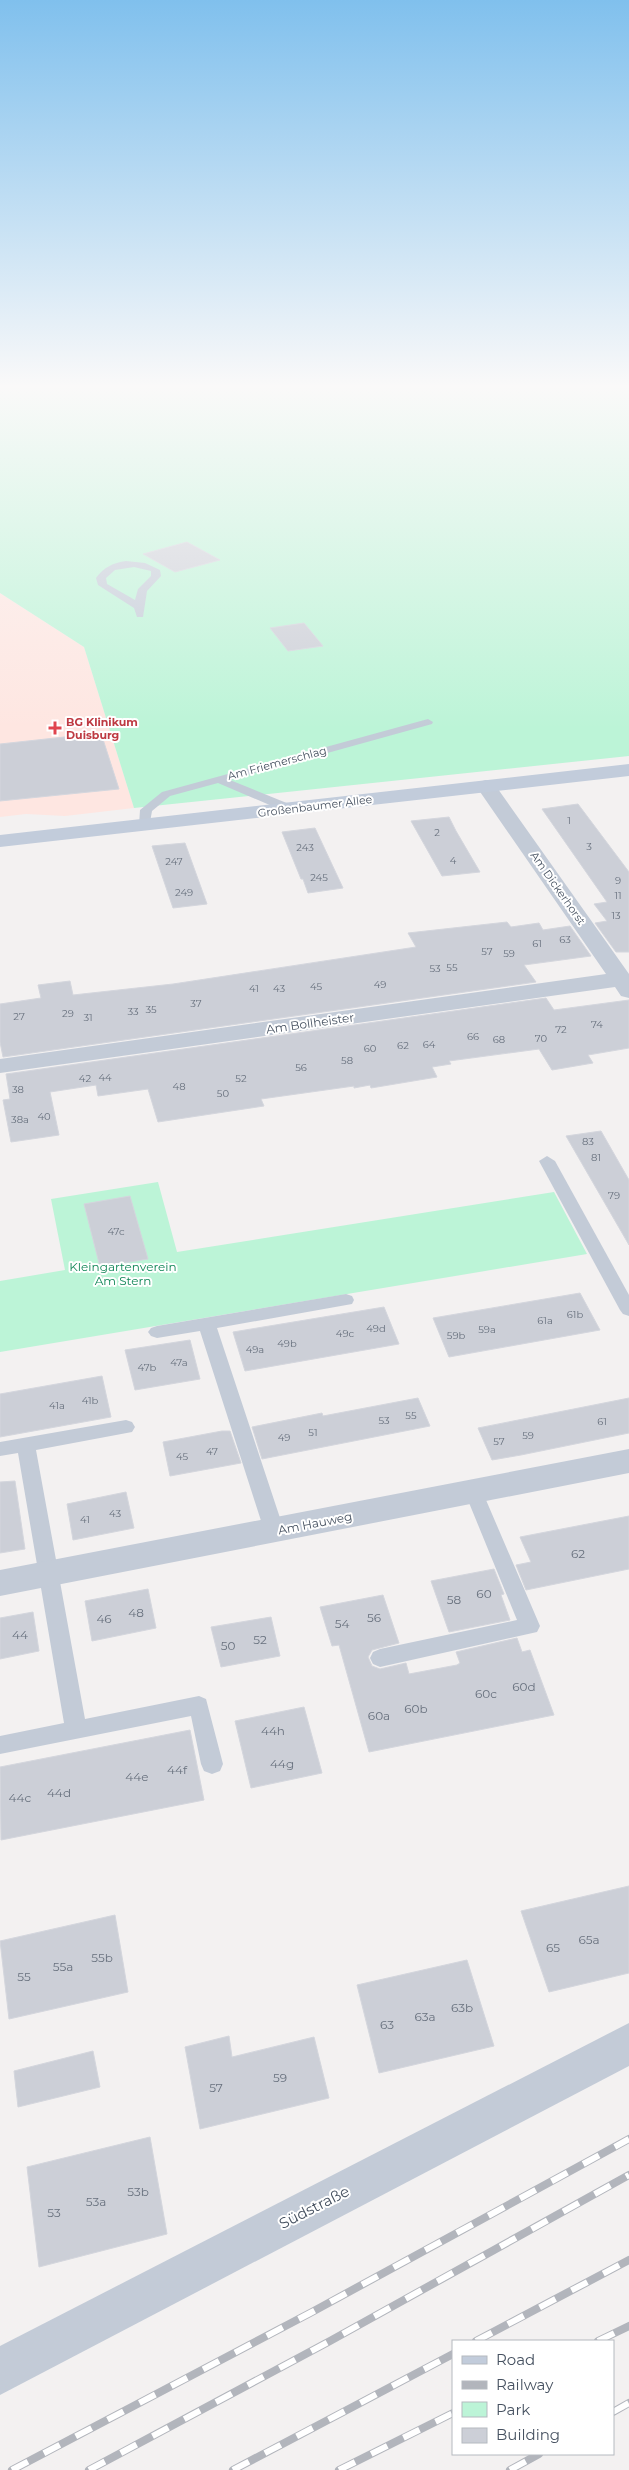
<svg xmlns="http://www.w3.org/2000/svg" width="629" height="2470" font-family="Montserrat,sans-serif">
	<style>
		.medical { fill: #fee6e1 }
		.green { fill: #bcf4d7 }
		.building { fill: #cccfd7; stroke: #d4d6dd }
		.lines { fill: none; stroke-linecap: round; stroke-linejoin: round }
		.lane { fill: #c3cbd7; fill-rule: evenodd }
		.street { fill: #c3cbd7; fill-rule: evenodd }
		.secondary { fill: #c2ccdb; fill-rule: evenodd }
		.rail-casing { stroke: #b2b5bc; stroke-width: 8 }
		.rail { stroke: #fff; stroke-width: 6; stroke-dasharray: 18; stroke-linecap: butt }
		.health-dot { fill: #e0444e; stroke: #fff; stroke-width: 2 }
		.labels { text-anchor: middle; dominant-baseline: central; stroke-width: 4; stroke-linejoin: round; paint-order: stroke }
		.number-label { font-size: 10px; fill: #68717e }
		.far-health-label { font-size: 11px; font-weight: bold; fill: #be3a42; stroke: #fff; text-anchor: start }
		.far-street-label { font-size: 11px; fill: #475261; stroke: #fff }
		.street-label { font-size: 12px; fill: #475261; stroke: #fff }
		.park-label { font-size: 12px; fill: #0e8555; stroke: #fff }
		.near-number-label { font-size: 12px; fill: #68717e }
		.near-street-label { font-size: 15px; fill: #475261; stroke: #fff }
	</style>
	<rect width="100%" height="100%" fill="#f3f1f1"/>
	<!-- medical -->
	<polygon class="medical" points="0,593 84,647 134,808 65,816 26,814 0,817"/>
	<!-- green -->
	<g class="green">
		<polygon points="0,383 629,383 629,756 134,808 84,647 0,593"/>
		<polygon points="158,1182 177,1252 554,1192 587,1254 0,1352 0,1281 65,1270 51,1199"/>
	</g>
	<!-- building -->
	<g class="building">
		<polygon points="187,542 220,560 175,572 143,554"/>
		<polygon points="304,623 323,646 288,651 270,628"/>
		<polygon points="101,733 119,789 0,801 0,744"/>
		<polygon points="578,804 629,872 629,952 616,952 595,923 607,921 594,904 607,902 542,809"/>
		<polygon points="449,817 456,831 480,872 442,876 411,821"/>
		<polygon points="315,828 343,888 308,893 303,879 301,879 282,832"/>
		<polygon points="185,843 207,904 173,908 152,846"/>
		<polygon points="507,922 511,927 539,923 543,930 570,926 591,956 524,965 536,982 3,1057 0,1042 0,1004 41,998 38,985 70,981 73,995 173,984 416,947 408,933"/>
		<polygon points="546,998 554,1010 629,1000 629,1048 588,1055 593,1063 552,1070 539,1049 449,1061 451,1064 432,1067 437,1077 371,1088 370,1085 354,1088 354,1086 261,1099 264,1106 158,1122 148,1089 98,1096 96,1085 50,1092 59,1135 11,1142 3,1100 10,1099 6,1074"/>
		<polygon points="601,1131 629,1180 629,1245 566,1136"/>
		<polygon points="130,1196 148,1259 100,1267 84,1204"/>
		<polygon points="580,1293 600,1330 449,1357 433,1318"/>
		<polygon points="384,1307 399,1344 245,1371 233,1332"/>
		<polygon points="190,1340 200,1379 135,1390 125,1350"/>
		<polygon points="102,1376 111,1417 0,1437 0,1394"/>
		<polygon points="418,1398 430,1426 262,1459 252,1427 322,1413 323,1416"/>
		<polygon points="629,1398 629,1433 521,1455 492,1460 478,1428"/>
		<polygon points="222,1431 230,1431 241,1463 170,1476 163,1442"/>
		<polygon points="15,1481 25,1549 0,1553 0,1482"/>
		<polygon points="126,1492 134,1528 73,1540 67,1504"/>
		<polygon points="629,1516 629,1569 526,1590 516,1565 531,1562 520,1537"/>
		<polygon points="494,1569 504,1594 501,1595 510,1620 449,1632 431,1581"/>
		<polygon points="148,1589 156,1628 92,1641 85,1601"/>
		<polygon points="383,1595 399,1643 372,1650 368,1657 372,1666 380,1669 406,1663 409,1674 457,1665 460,1663 456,1652 517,1638 522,1652 530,1650 554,1715 369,1752 339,1645 332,1646 320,1607"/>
		<polygon points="33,1612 39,1651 0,1659 0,1618"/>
		<polygon points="271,1617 280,1656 221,1667 211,1627"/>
		<polygon points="304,1707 322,1773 251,1788 235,1721"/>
		<polygon points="190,1730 204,1800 1,1840 0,1767"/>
		<polygon points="629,1886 629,1973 549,1992 521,1911"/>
		<polygon points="115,1915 128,1992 9,2019 0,1941"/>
		<polygon points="467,1960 494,2046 379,2073 357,1985"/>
		<polygon points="229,2036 232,2057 314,2037 329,2098 200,2129 185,2047"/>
		<polygon points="93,2051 100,2087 18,2107 14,2071"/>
		<polygon points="150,2137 167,2234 39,2267 27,2167"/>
	</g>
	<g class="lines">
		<!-- lane -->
		<g class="lane">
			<path d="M126,561L145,563L160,570L161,576L147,591L143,617H137L134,608L98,585L96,578C104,567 113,563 126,561ZM134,567L151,571V576L138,589L135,600L107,584L106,578L115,570Z"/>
			<polygon points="428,719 433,722 432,724 230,780 294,806 294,812 286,812 218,783 170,796 152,811 149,828 145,829 139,825 140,810 162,792"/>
			<polygon points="547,1156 555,1161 629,1295 629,1316 623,1314 620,1310 539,1161"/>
			<polygon points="346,1294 352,1296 354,1300 352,1304 217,1328 284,1530 281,1535 274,1538 267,1535 264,1530 200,1331 157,1338 151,1336 148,1332 151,1328 157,1326"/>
			<polygon points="126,1420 132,1422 135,1427 132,1432 36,1450 85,1719 199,1696 206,1699 223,1764 220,1771 212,1774 204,1771 201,1764 191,1716 0,1754 0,1736 64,1723 18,1453 0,1456 0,1442"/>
			<polygon points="474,1486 481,1488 483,1493 540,1626 537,1632 380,1667 373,1664 370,1658 373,1652 380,1649 517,1620 465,1493 467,1488"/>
		</g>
		<!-- street -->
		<g class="street">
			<polygon points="486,780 493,782 629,974 629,998 621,996 615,987 0,1073 0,1059 606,974 476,786 479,782"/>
			<polygon points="629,1449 629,1473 0,1596 0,1570"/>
			<polygon points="629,2023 629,2066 0,2395 0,2346"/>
		</g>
		<!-- secondary -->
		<polygon class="secondary" points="629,764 629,776 0,847 0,835"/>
		<!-- rail casing -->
		<g class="rail-casing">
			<g id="rail">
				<polyline points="476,2341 629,2260"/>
				<polyline points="598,2341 629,2326"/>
				<polyline points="613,2412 629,2403"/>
				<polyline points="12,2470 312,2312 629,2139"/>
				<polyline points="89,2470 330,2341 629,2175"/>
				<polyline points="233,2470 453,2354"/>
				<polyline points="339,2470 453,2413"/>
				<polyline points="510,2470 539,2454"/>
			</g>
		</g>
		<!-- rail -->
		<use href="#rail" class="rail"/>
	</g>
	<!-- sky -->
	<linearGradient id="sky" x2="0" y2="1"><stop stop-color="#80c0ed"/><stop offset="0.53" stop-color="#faf9f9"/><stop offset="1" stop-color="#faf9f9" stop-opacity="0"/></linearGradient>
	<rect width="629" height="729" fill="url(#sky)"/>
	<!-- markers -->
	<path class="health-dot" d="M52.5 720.5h5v5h5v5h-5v5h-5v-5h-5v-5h5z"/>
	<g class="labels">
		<!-- number labels -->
		<g class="number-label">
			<text x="569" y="820">1</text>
			<text x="437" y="832">2</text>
			<text x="589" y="846">3</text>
			<text x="305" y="847">243</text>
			<text x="453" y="860">4</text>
			<text x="174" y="861">247</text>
			<text x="319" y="877">245</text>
			<text x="618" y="880">9</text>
			<text x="184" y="892">249</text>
			<text x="618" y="895">11</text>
			<text x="616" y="915">13</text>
			<text x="565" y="939">63</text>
			<text x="537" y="943">61</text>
			<text x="487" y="951">57</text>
			<text x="509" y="953">59</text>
			<text x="452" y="967">55</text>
			<text x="435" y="968">53</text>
			<text x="380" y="984">49</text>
			<text x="316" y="986">45</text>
			<text x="254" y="988">41</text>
			<text x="279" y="988">43</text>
			<text x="196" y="1003">37</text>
			<text x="151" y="1009">35</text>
			<text x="133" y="1011">33</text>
			<text x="68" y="1013">29</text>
			<text x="19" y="1016">27</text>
			<text x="88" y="1017">31</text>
			<text x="597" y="1024">74</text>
			<text x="561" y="1029">72</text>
			<text x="473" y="1036">66</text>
			<text x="541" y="1038">70</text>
			<text x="499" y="1039">68</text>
			<text x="429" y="1044">64</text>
			<text x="403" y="1045">62</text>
			<text x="370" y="1048">60</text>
			<text x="347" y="1060">58</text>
			<text x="301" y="1067">56</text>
			<text x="105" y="1077">44</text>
			<text x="85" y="1078">42</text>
			<text x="241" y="1078">52</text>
			<text x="179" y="1086">48</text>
			<text x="18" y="1089">38</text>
			<text x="223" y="1093">50</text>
			<text x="44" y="1116">40</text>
			<text x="20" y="1119">38a</text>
			<text x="588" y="1141">83</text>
			<text x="596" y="1157">81</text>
			<text x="614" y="1195">79</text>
			<text x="116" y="1231">47c</text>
			<text x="575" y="1314">61b</text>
			<text x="545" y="1320">61a</text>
			<text x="376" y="1328">49d</text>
			<text x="487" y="1329">59a</text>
			<text x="345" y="1333">49c</text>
			<text x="456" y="1335">59b</text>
			<text x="287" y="1343">49b</text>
			<text x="255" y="1349">49a</text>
			<text x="179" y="1362">47a</text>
			<text x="147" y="1367">47b</text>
			<text x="90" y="1400">41b</text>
			<text x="57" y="1405">41a</text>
			<text x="411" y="1415">55</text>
			<text x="384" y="1420">53</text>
			<text x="602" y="1421">61</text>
			<text x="313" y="1432">51</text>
			<text x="528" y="1435">59</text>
			<text x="284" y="1437">49</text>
			<text x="499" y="1441">57</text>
			<text x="212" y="1451">47</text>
			<text x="182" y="1456">45</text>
			<text x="115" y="1513">43</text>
			<text x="85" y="1519">41</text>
		</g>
		<!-- far-health labels -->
		<g class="far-health-label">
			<text x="66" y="722">BG Klinikum<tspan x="66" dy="13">Duisburg</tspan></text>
		</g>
		<!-- far-street labels -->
		<g class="far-street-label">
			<text transform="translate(277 763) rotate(-15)">Am Friemerschlag</text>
			<text transform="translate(315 806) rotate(-7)">Großenbaumer Allee</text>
			<text transform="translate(558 888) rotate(55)">Am Dickerhorst</text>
		</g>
		<!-- street labels -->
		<g class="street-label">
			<text transform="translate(310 1023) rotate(-8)">Am Bollheister</text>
			<text transform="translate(315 1523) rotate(-11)">Am Hauweg</text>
		</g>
		<!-- park labels -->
		<g class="park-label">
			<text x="123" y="1266">Kleingartenverein<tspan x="123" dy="14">Am Stern</tspan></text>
		</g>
		<!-- near-number labels -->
		<g class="near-number-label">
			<text x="578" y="1553">62</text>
			<text x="484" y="1593">60</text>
			<text x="454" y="1599">58</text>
			<text x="136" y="1612">48</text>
			<text x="374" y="1617">56</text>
			<text x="104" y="1618">46</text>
			<text x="342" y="1623">54</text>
			<text x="20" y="1634">44</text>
			<text x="260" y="1639">52</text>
			<text x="228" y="1645">50</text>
			<text x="524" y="1686">60d</text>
			<text x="486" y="1693">60c</text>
			<text x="416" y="1708">60b</text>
			<text x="379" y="1715">60a</text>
			<text x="273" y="1730">44h</text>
			<text x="282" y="1763">44g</text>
			<text x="177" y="1769">44f</text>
			<text x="137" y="1776">44e</text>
			<text x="59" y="1792">44d</text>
			<text x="20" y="1797">44c</text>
			<text x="589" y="1939">65a</text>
			<text x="553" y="1947">65</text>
			<text x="102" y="1957">55b</text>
			<text x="63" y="1966">55a</text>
			<text x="24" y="1976">55</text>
			<text x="462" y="2007">63b</text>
			<text x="425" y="2016">63a</text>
			<text x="387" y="2024">63</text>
			<text x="280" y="2077">59</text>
			<text x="216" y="2087">57</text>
			<text x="138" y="2191">53b</text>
			<text x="96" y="2201">53a</text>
			<text x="54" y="2212">53</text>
		</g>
		<!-- near-street labels -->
		<g class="near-street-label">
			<text transform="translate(314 2207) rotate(-27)">Südstraße</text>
		</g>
	</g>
	<!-- legend -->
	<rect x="452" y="2340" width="162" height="115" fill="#ffffff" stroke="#b5bac0"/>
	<rect x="462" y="2356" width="25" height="8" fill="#c2ccdb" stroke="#b5bac0"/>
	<text x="496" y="2365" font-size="15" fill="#475261">Road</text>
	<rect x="462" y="2381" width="25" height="8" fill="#b2b5bc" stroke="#b5bac0"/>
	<text x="496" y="2390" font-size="15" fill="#475261">Railway</text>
	<rect x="462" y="2402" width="25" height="15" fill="#bcf4d7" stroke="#b5bac0"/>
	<text x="496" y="2415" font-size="15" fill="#475261">Park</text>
	<rect x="462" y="2428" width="25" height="15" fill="#cccfd7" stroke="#b5bac0"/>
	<text x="496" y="2440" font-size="15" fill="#475261">Building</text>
</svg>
